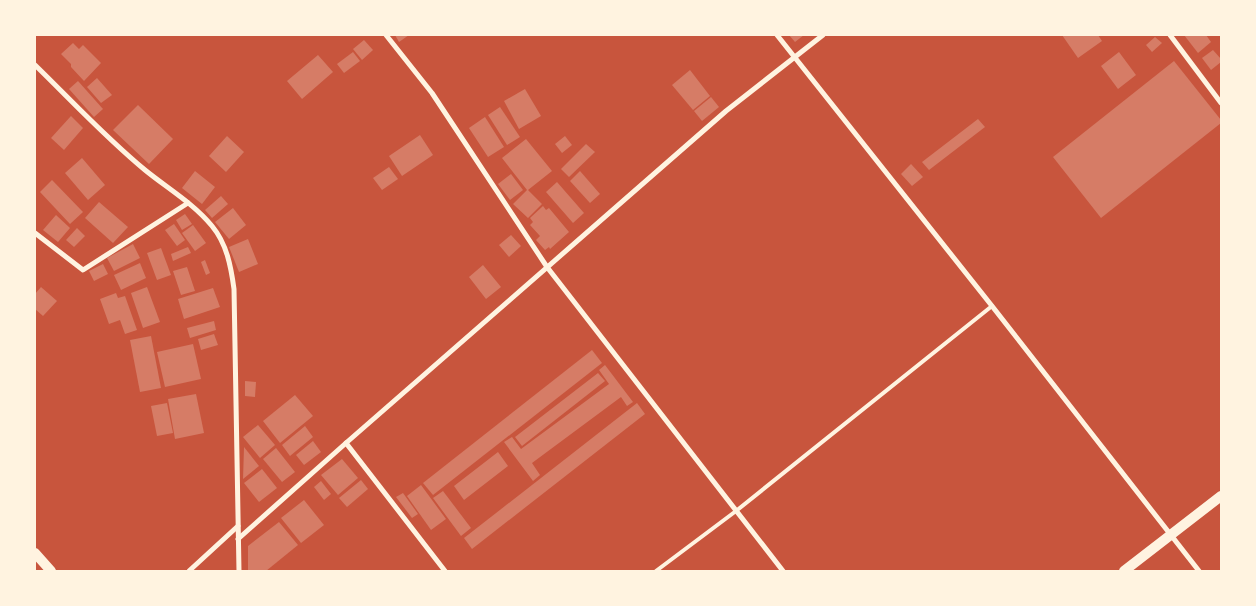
<svg xmlns="http://www.w3.org/2000/svg" width="1256" height="606" font-family="Manrope,sans-serif">
	<style>
		.building { fill: #d67c66 }
		.lines { fill: none; stroke-linecap: round; stroke-linejoin: round }
		.service { stroke: #fff3e0; stroke-width: 4 }
		.minor { stroke: #fff3e0; stroke-width: 5 }
		.secondary { stroke: #fff3e0; stroke-width: 10 }
	</style>
	<rect width="100%" height="100%" fill="#c8553d"/>
	<!-- building -->
	<g class="building">
		<polygon points="395,35 409,35 399,42"/>
		<polygon points="789,35 804,35 795,42"/>
		<polygon points="1062,35 1098,35 1102,41 1078,58"/>
		<polygon points="1184,35 1206,35 1211,42 1198,53"/>
		<polygon points="1155,37 1162,43 1152,52 1146,45"/>
		<polygon points="364,40 373,50 362,60 353,49"/>
		<polygon points="73,43 79,49 83,45 101,63 84,81 71,67 71,64 61,54"/>
		<polygon points="1213,50 1221,59 1221,62 1211,70 1202,58"/>
		<polygon points="353,52 360,61 344,73 337,64"/>
		<polygon points="1119,52 1136,75 1118,89 1101,66"/>
		<polygon points="318,55 333,72 302,99 287,81"/>
		<polygon points="1174,61 1221,120 1221,123 1101,218 1053,157"/>
		<polygon points="690,70 710,96 693,110 672,85"/>
		<polygon points="97,78 112,95 101,103 87,87"/>
		<polygon points="78,81 103,109 94,117 69,89"/>
		<polygon points="525,89 541,116 519,129 504,101"/>
		<polygon points="711,97 719,107 702,121 694,111"/>
		<polygon points="138,105 173,139 149,164 113,130"/>
		<polygon points="500,107 520,137 507,145 488,115"/>
		<polygon points="71,116 83,128 64,150 51,138"/>
		<polygon points="485,117 504,147 488,157 469,128"/>
		<polygon points="978,119 985,127 929,170 922,162"/>
		<polygon points="420,135 433,155 402,176 389,156"/>
		<polygon points="227,136 244,152 226,172 209,156"/>
		<polygon points="565,136 572,145 562,153 555,144"/>
		<polygon points="526,139 552,171 528,190 542,204 528,218 513,204 527,190 502,158"/>
		<polygon points="586,144 595,152 569,177 561,169"/>
		<polygon points="82,158 105,185 88,200 65,173"/>
		<polygon points="911,164 923,177 912,186 901,174"/>
		<polygon points="389,167 398,179 382,190 373,178"/>
		<polygon points="195,171 215,187 202,204 182,188"/>
		<polygon points="580,171 600,194 590,203 570,181"/>
		<polygon points="511,174 523,190 510,200 498,184"/>
		<polygon points="52,180 83,212 70,224 40,192"/>
		<polygon points="557,182 584,213 573,223 546,192"/>
		<polygon points="221,196 228,204 212,218 205,210"/>
		<polygon points="99,202 128,227 113,243 85,218"/>
		<polygon points="543,206 546,210 549,208 569,232 550,249 549,247 545,250 536,240 540,236 530,225 533,222 530,218"/>
		<polygon points="233,208 246,225 229,239 215,222"/>
		<polygon points="185,214 192,224 182,230 176,220"/>
		<polygon points="56,215 70,228 58,242 43,230"/>
		<polygon points="174,224 185,240 177,246 165,230"/>
		<polygon points="193,225 206,243 195,251 182,233"/>
		<polygon points="77,228 85,236 74,247 66,240"/>
		<polygon points="511,235 521,246 509,257 499,245"/>
		<polygon points="248,239 258,264 239,272 229,247"/>
		<polygon points="133,244 140,258 114,271 107,258"/>
		<polygon points="188,247 191,253 173,261 171,254"/>
		<polygon points="161,248 171,275 157,280 147,253"/>
		<polygon points="205,260 210,273 206,275 201,262"/>
		<polygon points="140,263 146,278 121,290 114,275"/>
		<polygon points="103,264 108,274 94,281 89,271"/>
		<polygon points="483,265 501,287 486,299 469,277"/>
		<polygon points="187,267 195,291 181,295 173,271"/>
		<polygon points="41,287 57,301 43,316 35,309 35,294"/>
		<polygon points="147,287 160,322 143,328 131,293"/>
		<polygon points="213,288 220,307 184,319 178,299"/>
		<polygon points="116,293 118,298 125,296 137,330 125,334 120,320 109,324 100,299"/>
		<polygon points="214,321 216,330 190,338 187,328"/>
		<polygon points="214,334 218,345 201,350 198,339"/>
		<polygon points="151,336 161,388 140,392 130,340"/>
		<polygon points="193,344 201,379 165,387 157,352"/>
		<polygon points="592,350 602,363 433,495 423,483"/>
		<polygon points="605,365 633,402 627,406 621,397 532,463 540,475 533,481 504,442 512,437 521,449 609,384 599,370"/>
		<polygon points="598,373 605,381 522,446 515,437"/>
		<polygon points="245,381 256,382 255,397 245,396"/>
		<polygon points="196,394 204,433 175,439 168,399"/>
		<polygon points="295,395 313,416 280,443 263,421"/>
		<polygon points="167,403 173,433 157,436 151,406"/>
		<polygon points="637,403 645,414 472,549 464,538"/>
		<polygon points="258,425 275,445 260,458 243,437"/>
		<polygon points="305,426 313,437 290,456 282,445"/>
		<polygon points="313,441 321,452 304,465 296,455"/>
		<polygon points="244,447 259,466 243,479"/>
		<polygon points="276,448 295,472 282,482 263,459"/>
		<polygon points="498,452 508,466 464,500 454,486"/>
		<polygon points="342,459 358,478 338,495 321,475"/>
		<polygon points="262,469 277,488 259,502 244,483"/>
		<polygon points="361,480 368,489 347,507 339,498"/>
		<polygon points="321,481 331,494 324,500 314,487"/>
		<polygon points="421,485 446,519 431,530 407,496"/>
		<polygon points="443,491 471,528 461,536 433,498"/>
		<polygon points="403,493 418,514 412,518 396,497"/>
		<polygon points="304,500 324,525 301,543 281,518"/>
		<polygon points="279,522 298,545 266,571 248,571 248,546"/>
	</g>
	<g class="lines">
		<!-- service -->
		<polyline class="service" points="656,571 736,511 992,306"/>
		<!-- minor -->
		<g class="minor">
			<polyline points="386,35 432,93 547,267 783,571"/>
			<polyline points="777,35 992,306 1199,571"/>
			<polyline points="1170,35 1221,103"/>
			<path d="M35,65C71,100 106,138 145,170C167,188 193,203 212,226C227,244 231,267 234,289L239,571"/>
			<polyline points="35,233 83,270 188,203"/>
			<polyline points="346,443 445,571"/>
			<polyline points="238,539 346,443 726,111 823,35"/>
			<polyline points="189,571 238,526"/>
		</g>
		<!-- secondary -->
		<g class="secondary">
			<polyline points="35,553 51,571"/>
			<polyline points="1124,571 1221,496"/>
		</g>
	</g>
	<!-- border -->
	<rect width="1256" height="606" fill="none" stroke="#fff3e0" stroke-width="72"/>
</svg>
